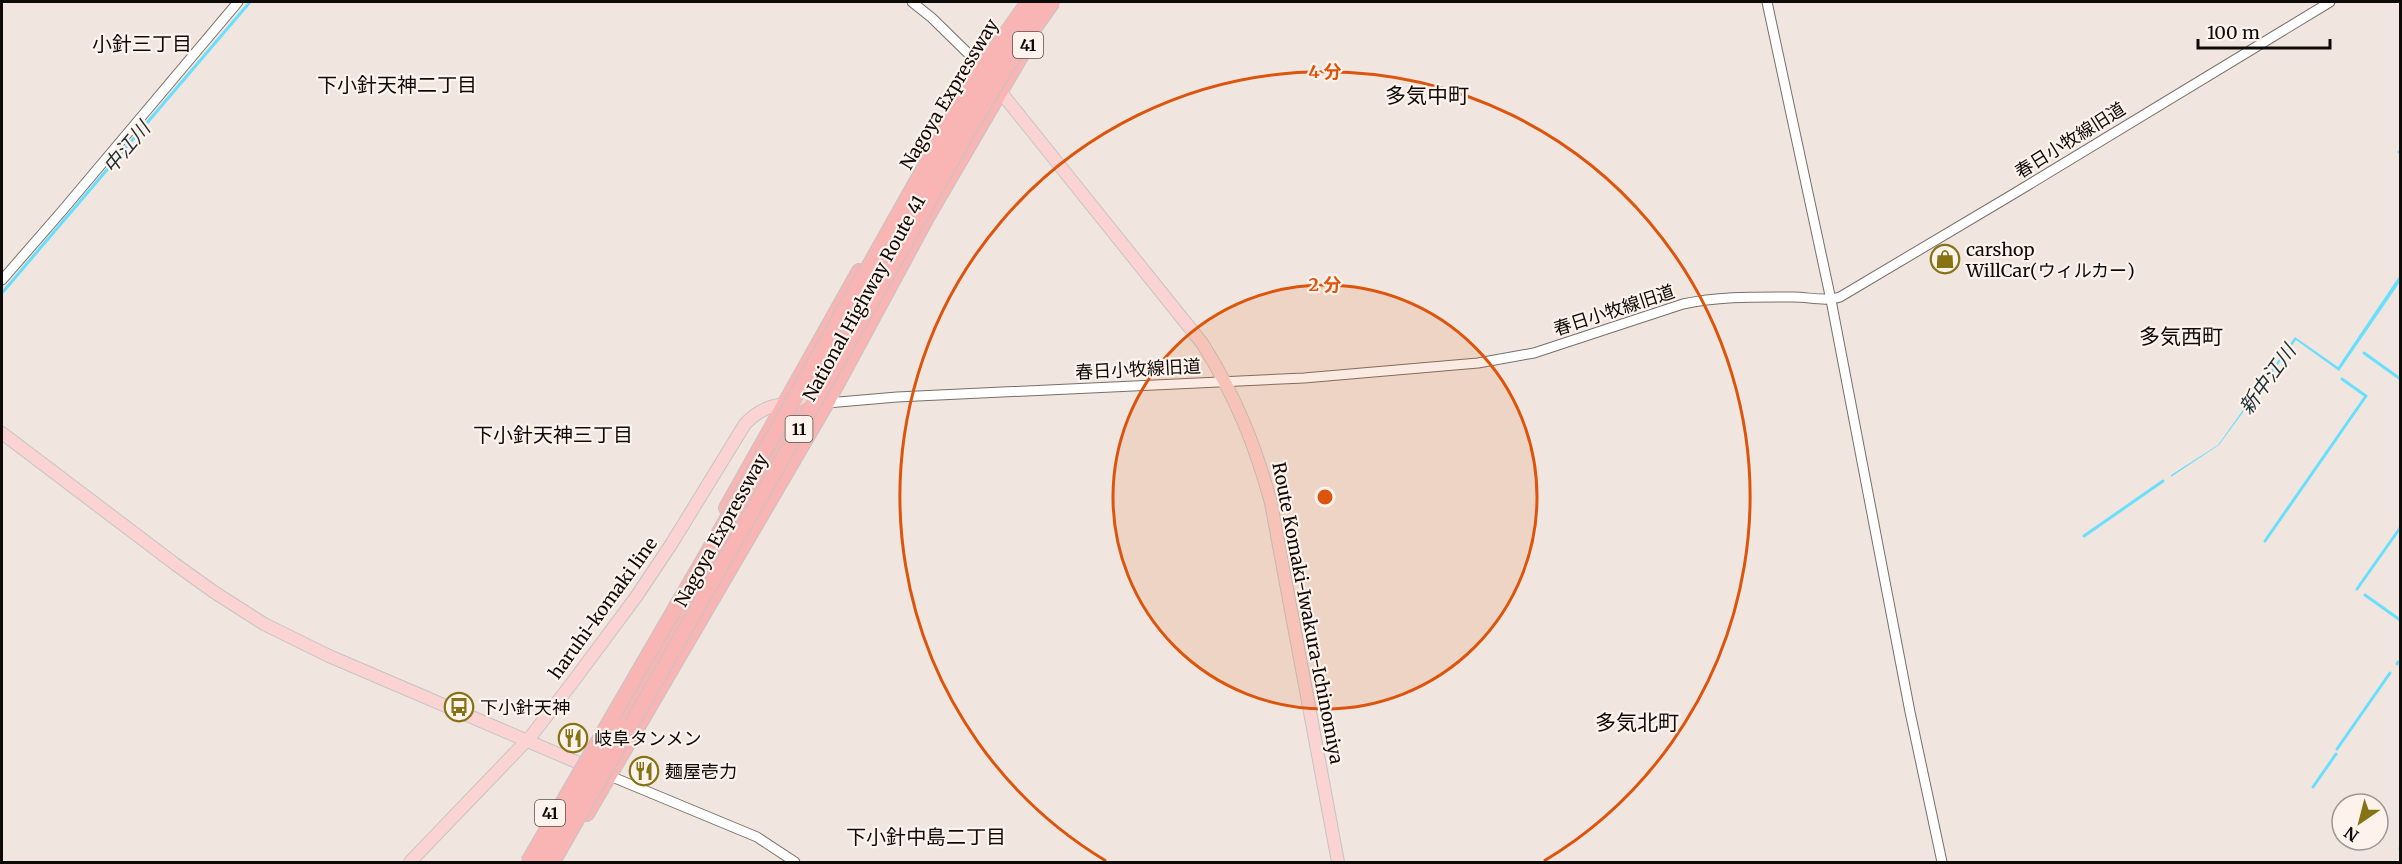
<svg xmlns="http://www.w3.org/2000/svg" width="2402" height="864" font-family="Merriweather,'Noto Sans JP',serif">
	<style>
		.water { fill: #68dffd }
		.lines { fill: none; stroke-linecap: round; stroke-linejoin: round }
		.stream { stroke: #68dffd; stroke-width: 3 }
		.minor-casing { stroke: #796f69; stroke-width: 11 }
		.major-casing { stroke: #c5c4c4; stroke-width: 14 }
		.highway-casing { stroke: #c5c4c4; stroke-width: 16 }
		.minor { stroke: #fff; stroke-width: 9 }
		.major { stroke: #fbd3d2; stroke-width: 12 }
		.highway { stroke: #f9b5b4; stroke-width: 14 }
		.highway-bridge-casing { stroke: #c5c4c4; stroke-width: 16; stroke-linecap: butt }
		.highway-bridge { stroke: #f9b5b4; stroke-width: 14 }
		.ring { fill: none; stroke: #dd550c; stroke-width: 3 }
		.labels { text-anchor: middle; dominant-baseline: central; stroke-width: 4.5; stroke-linejoin: round; paint-order: stroke }
		.shield { fill: #fef3ec; stroke: #56504c; stroke-width: 1.5 }
		.shield-label { font-size: 16px; font-weight: bold; fill: #0e0a08 }
		.street-label { font-size: 18px; fill: #0e0a08; stroke: #fef3ec }
		.poi-label { font-size: 18px; fill: #0e0a08; stroke: #fef3ec; text-anchor: start }
		.neighbourhood-label { font-size: 20px; fill: #0e0a08; stroke: #fef3ec }
		.water-label { font-size: 20px; font-style: italic; fill: #1b3036; stroke: #fef3ec }
		.quarter-label { font-size: 21px; fill: #0e0a08; stroke: #fef3ec }
		.centre { fill: #dd550c; stroke: #fef3ec; stroke-width: 3 }
		.ring-label { font-size: 18px; text-anchor: middle; font-weight: bold; fill: #dd550c; stroke: #fef3ec; stroke-width: 4.5; stroke-linejoin: round; paint-order: stroke }
	</style>
	<rect width="100%" height="100%" fill="#f0e6df"/>
	<!-- water -->
	<polygon class="water" points="2400,275 2400,282 2339,371 2296,340 2219,445 2171,477 2171,475 2218,445 2295,337 2338,367"/>
	<g class="lines">
		<!-- stream -->
		<g class="stream">
			<polyline points="2399,152 2400,153"/>
			<polyline points="2,293 250,2"/>
			<polyline points="2364,353 2399,378"/>
			<polyline points="2084,536 2163,481"/>
			<polyline points="2265,541 2366,396 2342,379"/>
			<polyline points="2357,589 2400,528"/>
			<polyline points="2365,595 2400,620"/>
			<polyline points="2397,664 2398,662"/>
			<polyline points="2337,749 2390,673"/>
			<polyline points="2313,787 2336,754"/>
			<polyline points="2400,848 2400,849"/>
		</g>
		<!-- minor casing -->
		<g class="minor-casing">
			<g id="minor">
				<polyline points="912,2 932,18 980,65"/>
				<polyline points="1767,2 1831,300 1910,712 1942,862"/>
				<polyline points="2,280 62,211 238,2"/>
				<path d="M827,403L897,397L1304,378L1478,363L1534,353L1683,304C1720,296 1756,297 1794,297C1809,297 1826,302 1840,297L2015,193L2330,2"/>
				<polyline points="610,776 757,837 795,862"/>
			</g>
		</g>
		<!-- major casing -->
		<g class="major-casing">
			<g id="major">
				<path d="M995,85L1202,343C1235,395 1255,444 1271,503L1338,862"/>
				<polyline points="2,433 175,564 214,592 264,624 329,656 593,769"/>
				<path d="M410,862L532,735L572,683L636,597L672,543L745,424C767,400 789,404 819,403"/>
			</g>
		</g>
		<!-- highway casing -->
		<g class="highway-casing">
			<g id="highway">
				<polyline points="817,358 831,349 924,189"/>
				<polyline points="726,508 859,271"/>
				<polyline points="620,726 700,591 799,414 810,408"/>
				<polyline points="587,814 827,403 928,216 1023,53"/>
			</g>
		</g>
		<!-- minor -->
		<use href="#minor" class="minor"/>
		<!-- major -->
		<use href="#major" class="major"/>
		<!-- highway -->
		<use href="#highway" class="highway"/>
		<!-- highway-bridge casing -->
		<g class="highway-bridge-casing">
			<g id="highway-bridge">
				<polyline points="924,189 992,71 1040,2"/>
				<polyline points="528,862 721,529 957,109 990,56 1028,2"/>
				<polyline points="541,862 620,726"/>
				<polyline points="553,862 974,122 1006,68 1053,2"/>
			</g>
		</g>
		<!-- highway-bridge -->
		<use href="#highway-bridge" class="highway-bridge"/>
	</g>
	<!-- distance rings -->
	<circle cx="1325" cy="497" r="212" fill="#dd550c" fill-opacity=".12"/>
	<g class="ring">
		<circle cx="1325" cy="497" r="212"/>
		<path d="M1106 861A425 425 0 1 1 1544 861"/>
	</g>
	<!-- icons -->
	<defs>
		<g id="shop-ring" transform="scale(1.5)"><circle r="9.5" fill="#fef3ec" stroke="#857314" stroke-width="1.5"/><path d="M-5-2.5h2.3a2.7 3.5 0 0 1 5.4 0H5L5.5 6h-11ZM-1.5-2.5h3a1.5 2.3 0 0 0-3 0Z" fill="#857314"/></g>
		<g id="bus-ring" transform="scale(1.5)"><circle r="9.5" fill="#fef3ec" stroke="#857314" stroke-width="1.5"/><path d="M-5-6H5V4H4V6H2V4H-2V6H-4V4H-5ZM-3.5-4V0h7V-4ZM-3.5 1.2v1.5H-2V1.2ZM2 1.2v1.5H3.5V1.2Z" fill="#857314"/></g>
		<g id="restaurant-ring" transform="scale(1.5)"><circle r="9.5" fill="#fef3ec" stroke="#857314" stroke-width="1.5"/><path d="M-5-6h1v4h1v-4h1v4h1v-4h1v5L-1.5 .5V6h-2V.5L-5-1ZM5-6V6H3V1.5H1.5Q1.5-4 5-6Z" fill="#857314"/></g>
	</defs>
	<g fill-rule="evenodd">
		<use href="#shop-ring" x="1945" y="259"/>
		<use href="#bus-ring" x="459" y="707"/>
		<use href="#restaurant-ring" x="573" y="738"/>
		<use href="#restaurant-ring" x="644" y="771"/>
	</g>
	<g class="labels">
		<!-- shield labels -->
		<g class="shield">
			<rect x="1013" y="32" width="30" height="26" rx="4.5"/>
			<rect x="785.5" y="416" width="27" height="26" rx="4.5"/>
			<rect x="535" y="800" width="30" height="26" rx="4.5"/>
		</g>
		<g class="shield-label">
			<text x="1028" y="45">41</text>
			<text x="799" y="429">11</text>
			<text x="550" y="813">41</text>
		</g>
		<!-- street labels -->
		<g class="street-label">
			<text transform="translate(949 94) rotate(-59)">Nagoya Expressway</text>
			<text transform="translate(2070 140) rotate(-32)">春日小牧線旧道</text>
			<text transform="translate(864 298) rotate(-61)">National Highway Route 41</text>
			<text transform="translate(1614 310) rotate(-18)">春日小牧線旧道</text>
			<text transform="translate(1138 369) rotate(-3)">春日小牧線旧道</text>
			<text transform="translate(721 530) rotate(-61)">Nagoya Expressway</text>
			<text transform="translate(603 608) rotate(-54)">haruhi-komaki line</text>
			<text transform="translate(1308 613) rotate(79)">Route Komaki-Iwakura-Ichinomiya</text>
		</g>
		<!-- poi labels -->
		<g class="poi-label">
			<text x="1966" y="249">carshop<tspan x="1966" dy="21">WillCar(ウィルカー)</tspan></text>
			<text x="480" y="707">下小針天神</text>
			<text x="594" y="738">岐阜タンメン</text>
			<text x="665" y="771">麺屋壱力</text>
		</g>
		<!-- neighbourhood labels -->
		<g class="neighbourhood-label">
			<text x="142" y="43">小針三丁目</text>
			<text x="397" y="84">下小針天神二丁目</text>
			<text x="553" y="434">下小針天神三丁目</text>
			<text x="926" y="836">下小針中島二丁目</text>
		</g>
		<!-- water labels -->
		<g class="water-label">
			<text transform="translate(126 147) rotate(-50)">中江川</text>
			<text transform="translate(2267 379) rotate(-54)">新中江川</text>
		</g>
		<!-- quarter labels -->
		<g class="quarter-label">
			<text x="1427" y="95">多気中町</text>
			<text x="2181" y="336">多気西町</text>
			<text x="1637" y="722">多気北町</text>
		</g>
	</g>
	<circle cx="1325" cy="497" r="9" class="centre"/>
	<g class="ring-label">
		<text x="1325" y="78">4 分</text>
		<text x="1325" y="291">2 分</text>
	</g>
	<!-- border -->
	<rect width="2402" height="864" fill="none" stroke="#0e0a08" stroke-width="6"/>
	<!-- north arrow -->
	<g transform="translate(2360 822) rotate(215)"><circle r="28" fill="#fef3ec" stroke="#9e9691" stroke-width="1.5"/>
	<path d="M0-4.5L10 22L0 15L-10 22Z" fill="#857314"/>
	<text y="-9" font-size="16" font-weight="bold" text-anchor="middle" fill="#0e0a08">N</text>
	</g>
	<!-- scale -->
	<path d="M2198 39v9h132v-9" fill="none" stroke="#0e0a08" stroke-width="3"/>
	<text x="2207" y="39" font-size="18" fill="#0e0a08" stroke="#fef3ec" stroke-width="4.5" paint-order="stroke">100 m</text>
</svg>
